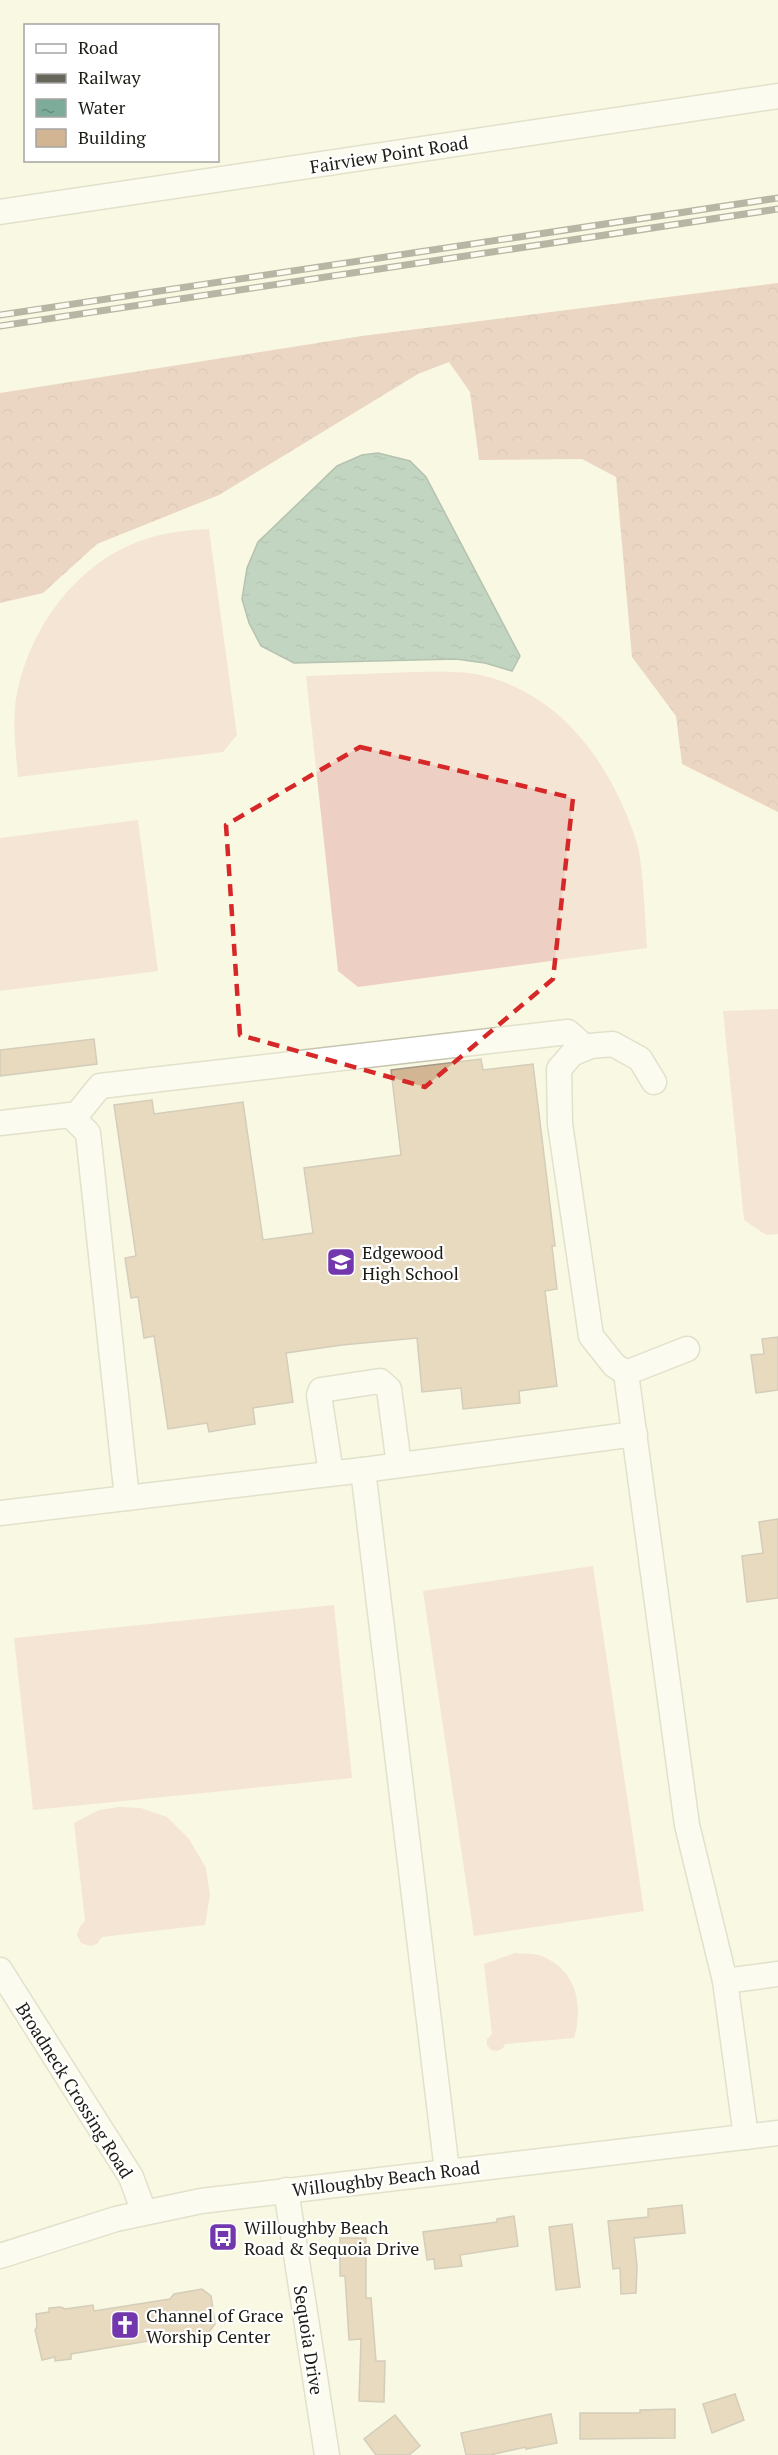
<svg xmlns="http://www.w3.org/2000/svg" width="778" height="2455" font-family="'PT Serif',serif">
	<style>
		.grass { fill: #eecfc4 }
		.forest { fill: url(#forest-crowns) }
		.water { fill: url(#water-ripples); stroke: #618172; stroke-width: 1.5 }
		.building { fill: #d2b694; stroke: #a69989; stroke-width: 1.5 }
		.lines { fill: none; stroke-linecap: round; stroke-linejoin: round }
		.minor-casing { stroke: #c6c5b0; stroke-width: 27 }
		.minor { stroke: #fff; stroke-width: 24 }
		.rail-casing { stroke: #67665a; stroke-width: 7 }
		.rail { stroke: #fff; stroke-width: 4.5; stroke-dasharray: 14; stroke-linecap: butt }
		.marked { fill: none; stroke: #d62828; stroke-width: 4.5; stroke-dasharray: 12 8; stroke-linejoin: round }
		.labels { text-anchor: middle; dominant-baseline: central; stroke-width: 4.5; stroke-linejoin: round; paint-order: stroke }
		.street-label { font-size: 18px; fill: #1d1c15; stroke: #fff }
		.poi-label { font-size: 18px; fill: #1d1c15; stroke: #fff; text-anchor: start }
	</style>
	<defs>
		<pattern id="forest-crowns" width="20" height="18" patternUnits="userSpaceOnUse" patternTransform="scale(1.5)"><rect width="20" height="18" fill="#daae9f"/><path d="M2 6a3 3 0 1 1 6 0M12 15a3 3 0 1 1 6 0" fill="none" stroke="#bb9588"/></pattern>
		<pattern id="water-ripples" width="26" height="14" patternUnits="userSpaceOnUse" patternTransform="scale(1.5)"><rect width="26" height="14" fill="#7eac9a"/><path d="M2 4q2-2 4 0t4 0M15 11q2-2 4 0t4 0" fill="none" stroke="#678b7c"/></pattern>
	</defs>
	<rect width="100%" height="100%" fill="#f9f8e2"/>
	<!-- grass -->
	<g class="grass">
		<path d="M209,529L237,735L223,752L18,777C16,754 13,731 15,708C23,636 75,561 146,539C167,532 188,530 209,529Z"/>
		<path d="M414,672C440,672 467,670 492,678C558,698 600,752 626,813C631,827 638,842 640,857C644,887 645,918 647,948L358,987L338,971L306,676Z"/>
		<polygon points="138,820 158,971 0,991 0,838"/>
		<polygon points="778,1009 778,1234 766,1235 744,1220 723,1011"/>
		<polygon points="593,1566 644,1911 474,1936 423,1591"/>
		<polygon points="334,1605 352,1778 33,1810 14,1638"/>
		<polygon points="119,1807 141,1808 167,1817 189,1839 206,1868 210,1895 205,1925 102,1937 97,1944 90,1946 81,1943 77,1935 80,1926 85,1921 74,1823 99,1810"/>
		<path d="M515,1953C522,1954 532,1953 539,1955C576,1968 584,2004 574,2038L505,2044L503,2048L498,2051L491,2050L487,2045V2039L492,2034L484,1964Z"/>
	</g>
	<!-- forest -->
	<polygon class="forest" points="778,283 778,812 682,764 676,716 632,657 616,477 582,459 479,460 470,392 449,362 418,374 219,495 97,544 43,593 0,603 0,393 362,336"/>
	<!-- water -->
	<polygon class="water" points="378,453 410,461 426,477 520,656 512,671 485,663 456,659 294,663 261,646 249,623 242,599 247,568 258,542 337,466 362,455"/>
	<!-- building -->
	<g class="building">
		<polygon points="94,1039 97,1064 0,1076 0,1050"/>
		<polygon points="481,1059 483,1070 533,1064 555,1246 552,1246 557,1289 545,1291 557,1386 519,1391 520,1403 463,1409 461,1388 422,1392 417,1338 342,1345 286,1353 293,1402 253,1408 255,1424 209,1432 207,1423 168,1429 154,1336 144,1338 138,1297 131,1298 125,1258 136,1256 114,1105 152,1100 154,1114 243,1102 263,1240 313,1233 304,1168 401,1155 391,1070"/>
		<polygon points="778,1337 778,1390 756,1393 751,1355 764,1354 762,1339"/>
		<polygon points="778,1519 778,1598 747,1602 742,1556 763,1553 759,1522"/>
		<polygon points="682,2205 685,2233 634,2238 637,2266 636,2293 621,2294 620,2268 613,2269 608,2221 648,2217 648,2209"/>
		<polygon points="514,2216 518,2246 460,2255 462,2266 435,2269 434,2259 427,2260 423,2232 497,2222 497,2219"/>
		<polygon points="572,2224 580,2287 556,2290 549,2227"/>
		<polygon points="340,2238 366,2238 366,2298 371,2298 376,2361 385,2361 384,2402 359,2401 361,2339 349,2340 345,2276 340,2276"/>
		<polygon points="202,2289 211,2296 215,2324 209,2332 180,2336 175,2333 148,2337 149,2341 71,2354 71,2359 55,2361 55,2357 42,2360 35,2330 37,2327 36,2314 49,2312 49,2308 61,2307 65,2309 93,2305 94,2311 170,2299 174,2294"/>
		<polygon points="735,2394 744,2420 712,2433 703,2404"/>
		<polygon points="675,2409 675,2438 580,2439 580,2413 640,2413 640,2410"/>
		<polygon points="551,2414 557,2443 526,2449 526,2447 490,2455 466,2455 461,2433"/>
		<polygon points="395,2415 420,2446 409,2455 376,2455 364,2439"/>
	</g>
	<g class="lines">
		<!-- minor casing -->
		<g class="minor-casing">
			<g id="minor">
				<polyline points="0,212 778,96"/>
				<polyline points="654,1082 640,1059 613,1044 590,1046 572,1054 559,1069 560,1124 591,1336 614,1365 626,1373 687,1825 725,1981 746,2137"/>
				<polyline points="74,1118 100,1086 568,1032 586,1048"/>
				<polyline points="0,1123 70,1115 88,1133 127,1498"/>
				<polyline points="626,1373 687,1349"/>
				<polyline points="363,1470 447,2171"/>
				<polyline points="331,1473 319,1395 321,1390 380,1381 389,1389 399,1465"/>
				<polyline points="0,1513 363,1470 635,1434"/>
				<polyline points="0,1970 131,2177 144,2212"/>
				<polyline points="725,1981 778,1974"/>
				<polyline points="286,2190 327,2455"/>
				<polyline points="0,2256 116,2219 201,2201 778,2133"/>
			</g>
		</g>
		<!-- minor -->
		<use href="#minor" class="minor"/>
		<!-- rail casing -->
		<g class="rail-casing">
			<g id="rail">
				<polyline points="0,315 778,198"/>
				<polyline points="0,326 778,209"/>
			</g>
		</g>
		<!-- rail -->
		<use href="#rail" class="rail"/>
	</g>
	<!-- marked area -->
	<path d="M0 0H778V2455H0ZM360,747L573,798L553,979L425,1087L240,1035L226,825Z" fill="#f9f8e2" fill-opacity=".55" fill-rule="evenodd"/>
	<path class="marked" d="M360,747L573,798L553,979L425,1087L240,1035L226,825Z"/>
	<!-- icons -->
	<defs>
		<g id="school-square" transform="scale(1.5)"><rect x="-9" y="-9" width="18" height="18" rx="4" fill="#7337ad" stroke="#fff"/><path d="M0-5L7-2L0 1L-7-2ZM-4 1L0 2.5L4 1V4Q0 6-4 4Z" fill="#fff"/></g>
		<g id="bus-square" transform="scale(1.5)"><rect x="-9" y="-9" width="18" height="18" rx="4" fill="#7337ad" stroke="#fff"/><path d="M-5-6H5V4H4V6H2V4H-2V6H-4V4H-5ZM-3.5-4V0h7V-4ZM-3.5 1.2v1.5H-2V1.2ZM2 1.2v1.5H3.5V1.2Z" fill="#fff"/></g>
		<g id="church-square" transform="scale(1.5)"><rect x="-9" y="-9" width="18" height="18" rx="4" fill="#7337ad" stroke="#fff"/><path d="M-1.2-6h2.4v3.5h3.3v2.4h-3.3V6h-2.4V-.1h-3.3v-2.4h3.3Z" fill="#fff"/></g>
	</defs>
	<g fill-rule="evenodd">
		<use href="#school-square" x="341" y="1262"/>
		<use href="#bus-square" x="223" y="2237"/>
		<use href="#church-square" x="125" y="2325"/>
	</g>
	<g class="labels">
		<!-- street labels -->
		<g class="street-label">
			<text transform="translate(389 154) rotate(-9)">Fairview Point Road</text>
			<text transform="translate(75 2090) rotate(58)">Broadneck Crossing Road</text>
			<text transform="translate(386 2178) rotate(-7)">Willoughby Beach Road</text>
			<text transform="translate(309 2340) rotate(81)">Sequoia Drive</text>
		</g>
		<!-- poi labels -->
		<g class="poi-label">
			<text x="362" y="1252">Edgewood<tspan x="362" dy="21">High School</tspan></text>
			<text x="244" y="2227">Willoughby Beach<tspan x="244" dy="21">Road &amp; Sequoia Drive</tspan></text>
			<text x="146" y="2315">Channel of Grace<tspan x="146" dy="21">Worship Center</tspan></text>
		</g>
	</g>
	<!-- legend -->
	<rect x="24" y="24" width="195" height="138" fill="#ffffff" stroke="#a5a4a1" stroke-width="1.5"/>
	<rect x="36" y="44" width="30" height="9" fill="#ffffff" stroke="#a5a4a1" stroke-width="1.5"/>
	<text x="78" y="54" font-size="18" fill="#1d1c15">Road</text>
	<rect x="36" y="74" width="30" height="9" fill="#67665a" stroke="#a5a4a1" stroke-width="1.5"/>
	<text x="78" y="84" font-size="18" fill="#1d1c15">Railway</text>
	<rect x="36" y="99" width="30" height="18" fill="url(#water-ripples)" stroke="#a5a4a1" stroke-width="1.5"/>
	<text x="78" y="114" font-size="18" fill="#1d1c15">Water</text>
	<rect x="36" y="129" width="30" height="18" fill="#d2b694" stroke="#a5a4a1" stroke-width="1.5"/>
	<text x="78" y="144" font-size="18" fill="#1d1c15">Building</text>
</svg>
